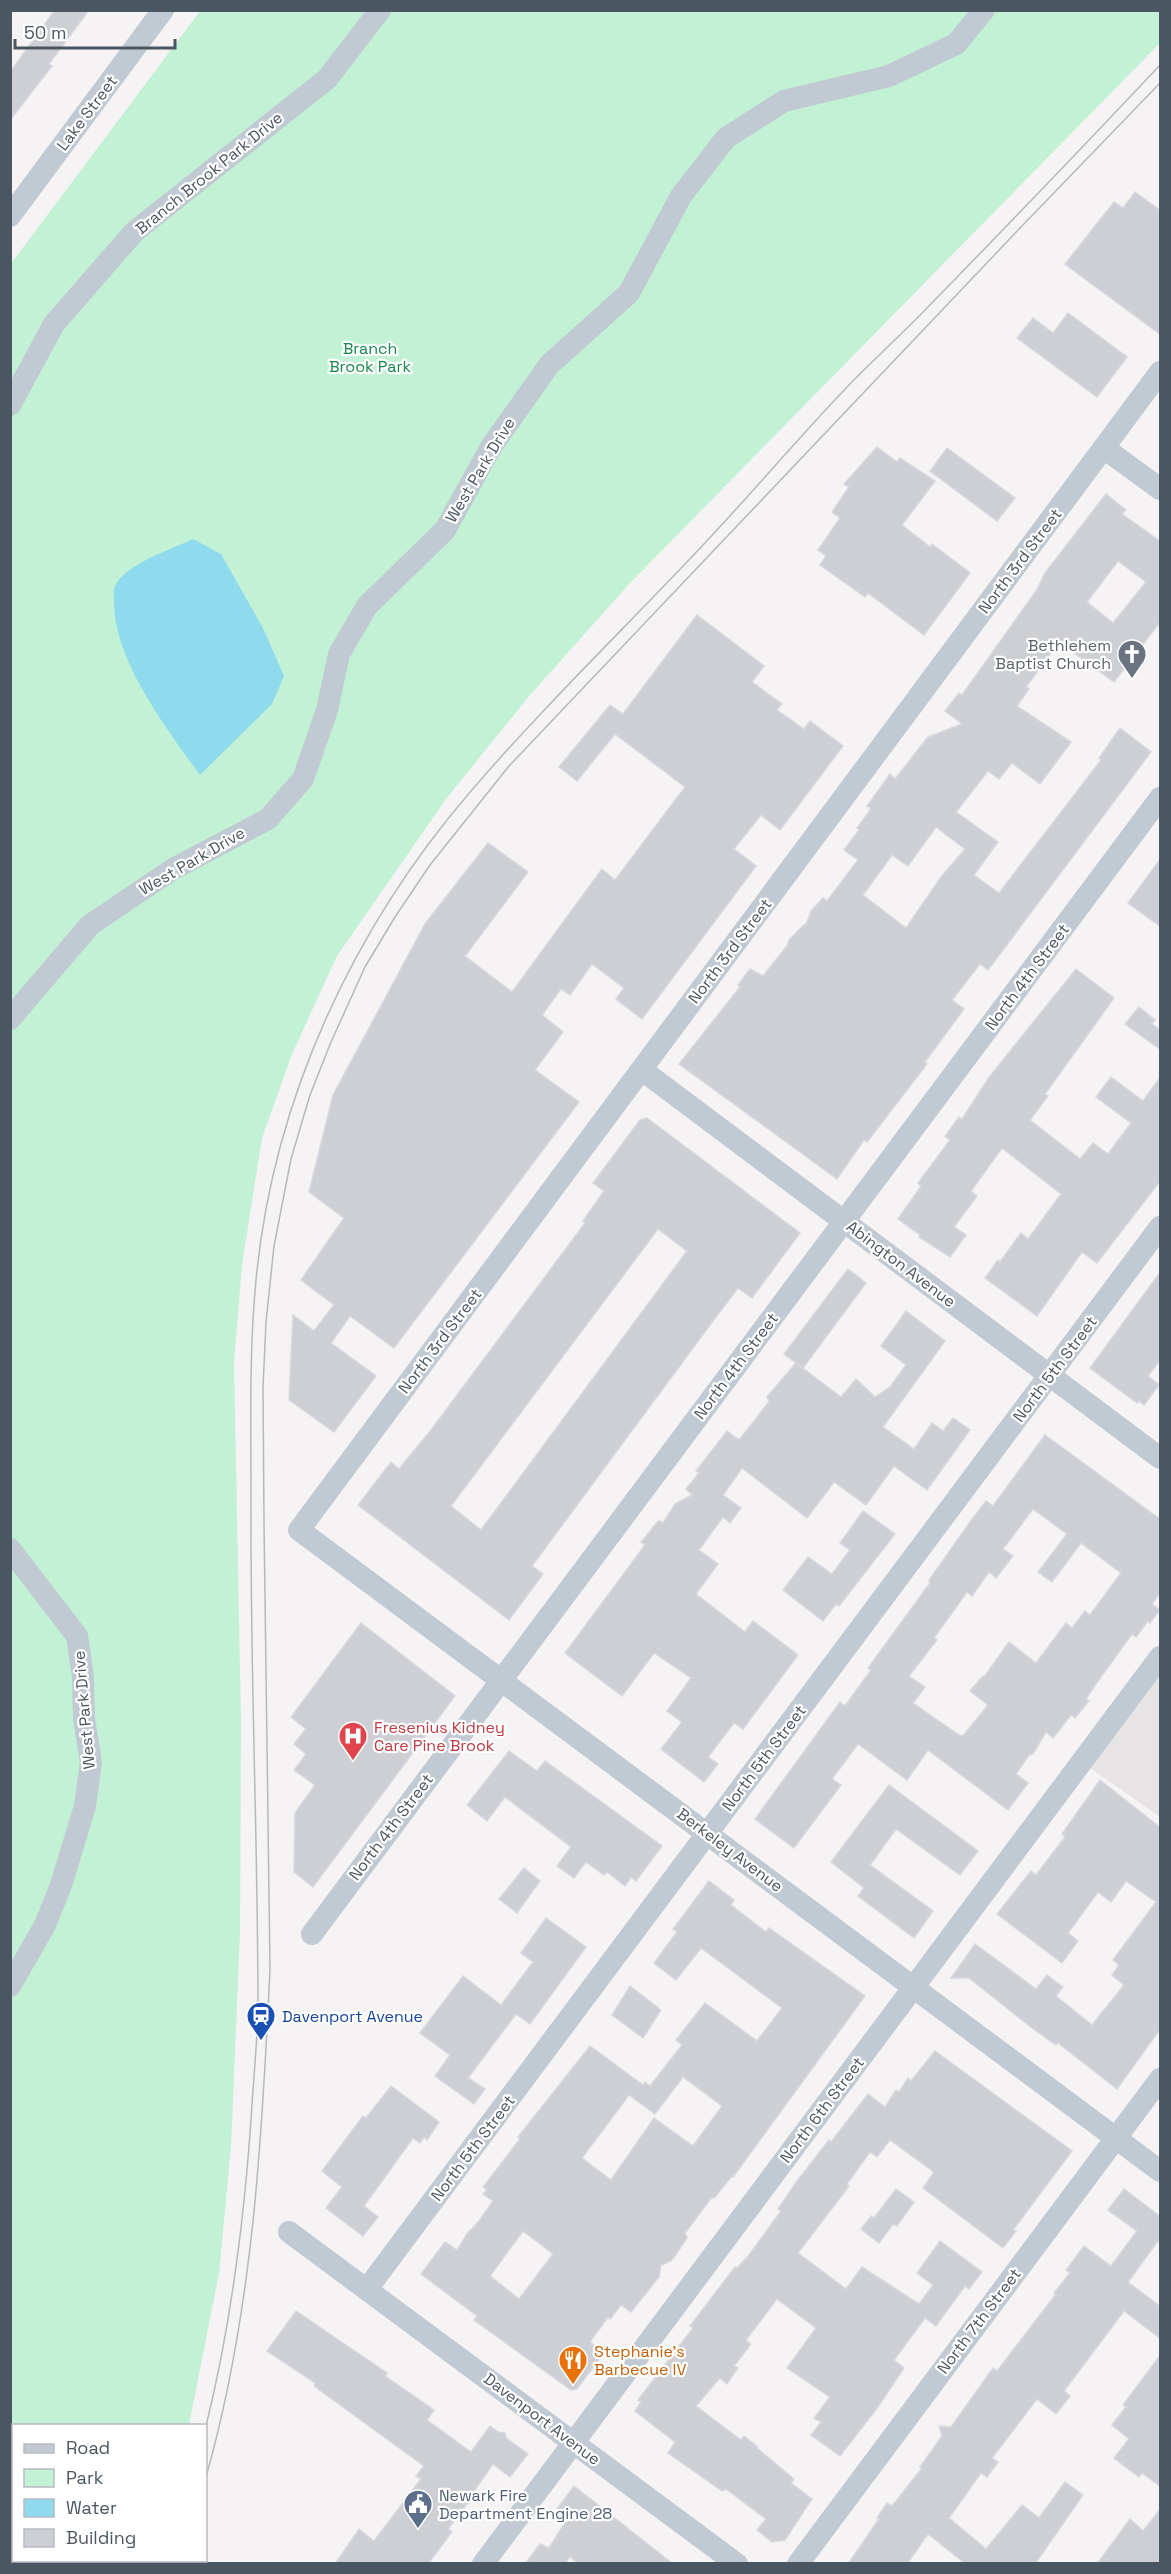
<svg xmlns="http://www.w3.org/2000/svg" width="1171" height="2574" font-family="'Space Grotesk',sans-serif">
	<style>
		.education { fill: #e6e4e5 }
		.green { fill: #c3f1d5 }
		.water { fill: #90daee }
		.building { fill: #cdcfd5; stroke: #d7d9de; stroke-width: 1.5; fill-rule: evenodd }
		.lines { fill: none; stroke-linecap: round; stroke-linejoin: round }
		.minor { stroke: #c1cad2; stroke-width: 22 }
		.tram { stroke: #b5b8bd; stroke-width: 1.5 }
		.labels { text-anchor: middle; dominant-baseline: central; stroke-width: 4.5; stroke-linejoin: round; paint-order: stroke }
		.street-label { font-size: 16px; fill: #4a5661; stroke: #fff }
		.park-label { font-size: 16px; fill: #17864f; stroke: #fff }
		.worship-label { font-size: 16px; fill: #5b616d; stroke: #fff; text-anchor: end }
		.health-label { font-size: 16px; fill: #be3a42; stroke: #fff; text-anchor: start }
		.transit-label { font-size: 16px; fill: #164399; stroke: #fff; text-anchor: start }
		.food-label { font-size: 16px; fill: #c56008; stroke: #fff; text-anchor: start }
		.service-label { font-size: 16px; fill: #4e5e75; stroke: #fff; text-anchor: start }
	</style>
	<rect width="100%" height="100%" fill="#f5f3f3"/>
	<!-- education -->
	<polygon class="education" points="1160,1669 1160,1817 1089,1767"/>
	<!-- green -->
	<polygon class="green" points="200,11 1160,11 1160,43 630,583 530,695 446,799 337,956 292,1054 262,1138 242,1265 234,1362 241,1721 240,1933 231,2147 219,2273 189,2425 14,2426 14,2560 144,2561 143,2563 11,2563 10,265"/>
	<!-- water -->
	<path class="water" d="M193,539L221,554L264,630L284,676L272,704L200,775C167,729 112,658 114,599C114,595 113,590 115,586C127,563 170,550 193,539Z"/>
	<!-- building -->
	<g class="building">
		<polygon points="55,10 89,10 49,64 52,66 10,120 10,72"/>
		<polygon points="1135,192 1161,211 1161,335 1065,264 1114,202 1123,208"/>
		<polygon points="1068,313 1127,357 1097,397 1017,338 1033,318 1053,333"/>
		<polygon points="877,447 897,462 900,458 935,481 902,525 930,547 932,544 970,573 924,635 868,593 865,597 820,565 826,556 818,550 840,518 832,512 849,487 844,484"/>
		<polygon points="947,448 1015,498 997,521 930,471"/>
		<path d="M1106,494L1126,510L1122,514L1161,542V621L1114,682L1059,642L1026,687L1029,689L1017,706L1071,742L1040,784L1012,763L999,779L988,771L956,812L998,842L974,875L999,893L1101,760L1099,758L1120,728L1151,752L988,970L980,964L952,1000L964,1009L925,1062L927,1064L867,1142L864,1140L837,1179L679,1064L740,987L738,985L750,969L763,976L787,946L789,940L807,922L811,911L823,898L827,901L858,860L844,850L859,830L857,828L871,809L867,806L890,774L895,779L928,737L962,724L945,711L959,693L962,695L1036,591L1045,573ZM1118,561L1146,582L1113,623L1087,602ZM936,827L965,849L941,877L906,928L863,895L892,855L908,866Z"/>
		<polygon points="697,615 764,666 752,682 782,704 777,710 804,729 810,721 843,746 780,830 761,815 734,849 756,866 642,1019 616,999 624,988 592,964 570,995 561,989 542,1015 563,1032 535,1070 579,1102 394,1348 350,1316 331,1343 376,1376 334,1432 289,1400 293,1315 314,1331 334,1305 301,1280 344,1218 309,1192 333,1095 425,924 488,843 528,872 465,956 512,992 602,869 615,880 685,787 615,734 577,781 559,767 610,705 623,714"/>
		<polygon points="1161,858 1161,927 1128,903"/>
		<polygon points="1076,969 1114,998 1045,1094 1048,1096 1030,1120 1080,1159 1093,1143 1108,1154 1131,1123 1096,1097 1111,1077 1143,1101 1161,1076 1161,1180 1097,1263 1082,1252 1037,1316 985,1278 998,1260 1000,1262 1021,1233 1028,1239 1061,1194 1002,1148 971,1191 977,1196 954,1227 966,1235 950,1257 919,1237 920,1235 898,1219 921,1186 918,1183 950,1140 945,1136 959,1117 962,1119 990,1076"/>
		<polygon points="1139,1007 1155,1020 1152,1024 1161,1030 1161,1050 1125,1024"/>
		<path d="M647,1118L800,1233L752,1298L738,1288L710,1325L532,1566L543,1574L509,1620L358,1505L391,1462L399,1469L431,1430L585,1223L583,1221L604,1191L593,1183L640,1120ZM658,1229L687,1251L481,1530L451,1506Z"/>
		<polygon points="848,1269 866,1283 803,1368 784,1354"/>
		<polygon points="1161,1271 1161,1359 1148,1376 1159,1385 1144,1405 1139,1401 1137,1403 1090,1368"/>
		<polygon points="906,1311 945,1341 883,1427 914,1449 932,1423 943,1431 953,1418 970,1430 927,1490 894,1466 866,1505 834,1482 807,1518 742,1468 723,1495 741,1508 730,1523 723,1517 699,1550 718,1564 696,1594 745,1632 753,1621 798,1655 743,1729 734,1723 708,1757 718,1764 704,1782 661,1749 682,1722 667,1711 691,1678 654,1653 622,1696 565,1653 645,1545 641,1542 659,1520 663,1523 675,1504 692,1495 686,1489 699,1473 696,1471 727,1431 739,1440 769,1402 767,1397 796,1363 841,1397 856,1379 875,1397 890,1387 906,1365 881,1346"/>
		<path d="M1045,1435L1161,1520V1592L1152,1604L1160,1610L1150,1623L1148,1621L1136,1637L1132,1634L1098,1681L1086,1699L1089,1701L1075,1718L1071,1715L1053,1738L1046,1732L1033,1754L1029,1755L1016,1774L1028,1783L1008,1810L928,1750L907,1780L858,1744L832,1779L841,1785L794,1848L755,1819L840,1702L845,1706L871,1670L868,1668L930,1583L929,1580L970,1522L986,1501L993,1506ZM1033,1509L1067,1534L1038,1572L1052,1582L1081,1543L1121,1573L1090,1615L1085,1611L1072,1628L1066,1623L1036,1663L1009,1642L984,1677L983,1676L970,1691L988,1705L963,1736L959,1735L913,1703L925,1687L909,1676L937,1640L934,1638L967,1592L972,1596L989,1572L996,1578L1013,1556L1003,1549Z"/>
		<polygon points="863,1511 895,1534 839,1606 836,1604 823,1621 783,1590 808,1557 832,1574 850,1550 840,1543"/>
		<polygon points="361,1623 455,1696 313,1887 294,1872 295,1813 315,1785 294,1770 306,1754 294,1744 306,1729 291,1717"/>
		<polygon points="509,1751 537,1771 545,1761 662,1846 636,1881 631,1877 625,1886 607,1872 604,1875 586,1862 574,1878 557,1866 571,1847 505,1797 487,1821 467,1805"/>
		<polygon points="1100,1780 1161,1828 1161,2028 1117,2089 1058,2043 1056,2045 1032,2028 969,1978 951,1978 975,1944 1036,1989 1047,1975 1063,1987 1056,1996 1092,2025 1124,1985 1112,1975 1119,1965 1113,1960 1156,1902 1126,1881 1111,1902 1098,1892 1068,1933 1078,1941 1062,1963 997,1914 1031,1871 1036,1875 1065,1837 1062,1834"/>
		<polygon points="889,1785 978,1851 960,1875 896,1829 870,1865 933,1911 914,1938 858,1896 864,1888 831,1862"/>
		<polygon points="524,1868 540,1881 517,1913 499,1899"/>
		<path d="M709,1881L734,1900L731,1905L766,1932L769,1928L865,1996L733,2177L732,2176L714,2198L712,2197L685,2233L687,2238L675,2256L671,2261L661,2265L659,2277L631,2312L621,2305L610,2319L608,2317L590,2342L604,2353L577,2389L571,2390L474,2320L477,2316L421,2274L445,2242L457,2250L469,2231L472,2229L479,2221L493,2201L483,2194L487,2190L483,2187L520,2139L518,2137L590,2046L643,2085L645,2082L650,2086L682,2045L676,2040L705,2003L757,2041L782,2008L701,1948L676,1980L654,1963L677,1932L673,1929ZM683,2077L722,2106L693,2146L654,2118L611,2180L582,2158L629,2095L655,2114ZM523,2231L553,2254L519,2299L490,2276Z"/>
		<polygon points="546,1918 586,1947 530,2024 516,2014 468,2078 485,2089 474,2104 435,2076 450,2055 420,2033 463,1976 501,2005 533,1962 521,1953"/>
		<polygon points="630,1986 661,2010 643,2038 612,2015"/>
		<polygon points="935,2051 1072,2151 1013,2230 1016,2231 1003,2248 923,2188 934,2172 890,2140 877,2157 870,2152 847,2184 849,2186 798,2253 846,2289 862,2267 919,2304 933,2285 917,2273 940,2241 982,2272 969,2289 965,2286 936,2326 925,2318 894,2360 904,2368 878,2407 840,2456 811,2435 821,2422 814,2418 830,2397 787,2368 816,2328 777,2299 746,2340 751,2344 734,2366 738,2368 727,2384 720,2378 696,2406 741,2440 744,2436 758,2447 757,2448 794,2479 791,2483 812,2499 785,2540 772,2542 757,2530 766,2519 726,2489 722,2491 668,2453 675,2442 635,2411 641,2402 638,2400 693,2328 690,2326 735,2267 737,2268 749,2255 781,2211 778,2209 797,2181 829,2140 831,2142 868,2094 885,2107 896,2090 899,2092 908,2078 911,2081"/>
		<polygon points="391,2086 439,2122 427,2140 424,2137 420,2143 413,2138 364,2206 378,2217 363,2236 326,2208 342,2187 322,2171 363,2116 366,2118"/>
		<polygon points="896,2189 914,2202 897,2226 893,2224 879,2243 861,2229 871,2216 874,2218"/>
		<polygon points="1124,2189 1161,2217 1161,2237 1128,2282 1161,2307 1161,2339 1124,2311 1064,2391 1070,2396 1056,2414 1037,2399 992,2458 998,2462 987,2477 981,2473 949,2518 986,2549 1022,2505 1039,2518 1065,2482 1083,2495 1035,2564 966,2564 928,2534 907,2564 848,2564 879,2519 877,2518 887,2503 892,2506 922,2468 920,2467 942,2436 939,2426 951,2427 993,2368 997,2371 1056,2294 1054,2293 1070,2273 1066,2270 1084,2246 1111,2266 1137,2231 1108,2210"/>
		<polygon points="296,2311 368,2360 387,2373 385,2376 434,2410 427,2420 471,2452 490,2426 498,2432 505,2433 506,2438 528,2454 510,2477 493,2464 474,2491 476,2492 448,2529 452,2532 428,2564 335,2564 359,2529 374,2541 421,2479 416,2476 424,2466 314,2386 315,2383 267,2351"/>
		<polygon points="1161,2354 1161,2487 1142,2473 1139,2477 1114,2458 1129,2439 1112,2425 1126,2407 1123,2405"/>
		<polygon points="574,2486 673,2564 579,2564 570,2557 566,2561 570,2564 525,2564 540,2544 549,2548 566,2521 557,2509"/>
		<polygon points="1161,2508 1161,2564 1097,2564 1130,2519 1143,2531"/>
	</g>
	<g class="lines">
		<!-- minor -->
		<g class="minor">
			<polyline points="10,216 163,10"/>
			<polyline points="1160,372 299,1530 1160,2171"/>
			<polyline points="10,405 54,324 134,232 327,79 380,10"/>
			<polyline points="1104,448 1160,489"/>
			<polyline points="10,1019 90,925 173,869 268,819 303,779 327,710 339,654 367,606 445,530 491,447 549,365 629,293 681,196 726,138 784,101 889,76 956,44 984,10"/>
			<polyline points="642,1070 1160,1458"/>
			<polyline points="10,1549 77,1636 83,1677 84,1719 91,1762 85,1806 61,1885 45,1925 10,1986"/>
			<polyline points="312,1934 1160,798"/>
			<polyline points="289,2232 737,2564"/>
			<polyline points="367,2289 1160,1227"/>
			<polyline points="483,2564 1160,1657"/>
			<polyline points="798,2564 1160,2079"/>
		</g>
		<!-- tram -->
		<g class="tram">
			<path d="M206,2426C232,2321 245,2214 252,2105C254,2074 257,2042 258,2011C258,1839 250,1668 251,1496C251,1424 249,1352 256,1280C273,1100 353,928 471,791C544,706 626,627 703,545C752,493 799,437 849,385C874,359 901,335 926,309C1005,228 1083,147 1160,65"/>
			<path d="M206,2477C253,2311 262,2140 270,1969L264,1522L263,1388L266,1322L274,1246L291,1159L310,1095L331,1042L365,967L395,917L430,865L509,766L1021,227L1160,83"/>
			<polyline points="165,2564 166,2560"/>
			<polyline points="178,2564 179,2560"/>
		</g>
	</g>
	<!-- icons -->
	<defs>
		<g id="church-pin" transform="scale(1.5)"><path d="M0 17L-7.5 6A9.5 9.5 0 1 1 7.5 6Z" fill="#6b7280" stroke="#fff"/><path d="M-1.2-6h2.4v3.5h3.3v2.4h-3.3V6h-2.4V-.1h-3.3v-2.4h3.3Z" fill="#fff"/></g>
		<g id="hospital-pin" transform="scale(1.5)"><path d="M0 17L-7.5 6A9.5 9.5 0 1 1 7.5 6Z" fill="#e0444e" stroke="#fff"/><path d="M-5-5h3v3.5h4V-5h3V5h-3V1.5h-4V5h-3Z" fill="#fff"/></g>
		<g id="station-pin" transform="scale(1.5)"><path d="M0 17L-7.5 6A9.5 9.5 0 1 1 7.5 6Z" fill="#1a4fb4" stroke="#fff"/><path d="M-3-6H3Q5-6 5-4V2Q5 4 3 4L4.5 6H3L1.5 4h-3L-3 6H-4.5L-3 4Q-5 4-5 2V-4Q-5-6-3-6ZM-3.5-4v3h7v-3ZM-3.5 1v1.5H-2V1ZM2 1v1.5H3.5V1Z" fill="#fff"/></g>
		<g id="restaurant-pin" transform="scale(1.5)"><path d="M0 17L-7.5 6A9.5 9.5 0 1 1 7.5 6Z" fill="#e8710a" stroke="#fff"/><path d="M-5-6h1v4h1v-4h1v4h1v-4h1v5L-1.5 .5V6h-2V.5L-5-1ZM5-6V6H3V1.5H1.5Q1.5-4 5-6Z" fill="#fff"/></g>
		<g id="civic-pin" transform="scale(1.5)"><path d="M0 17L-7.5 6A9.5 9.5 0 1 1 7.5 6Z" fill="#5c6f8a" stroke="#fff"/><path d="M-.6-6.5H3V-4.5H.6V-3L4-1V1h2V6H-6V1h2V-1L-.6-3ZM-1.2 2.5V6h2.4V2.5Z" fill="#fff"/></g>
	</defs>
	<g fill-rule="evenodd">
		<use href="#church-pin" x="1132" y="654"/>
		<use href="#hospital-pin" x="353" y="1736"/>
		<use href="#station-pin" x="261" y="2016"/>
		<use href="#restaurant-pin" x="573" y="2360"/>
		<use href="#civic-pin" x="418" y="2504"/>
	</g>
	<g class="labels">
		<!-- street labels -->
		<g class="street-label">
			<text transform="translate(87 113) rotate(-53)">Lake Street</text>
			<text transform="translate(209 173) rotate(-39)">Branch Brook Park Drive</text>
			<text transform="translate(480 470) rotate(-59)">West Park Drive</text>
			<text transform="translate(1020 561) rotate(-53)">North 3rd Street</text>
			<text transform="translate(192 861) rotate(-30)">West Park Drive</text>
			<text transform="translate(730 951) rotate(-53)">North 3rd Street</text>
			<text transform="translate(1027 977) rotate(-53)">North 4th Street</text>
			<text transform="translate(901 1264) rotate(37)">Abington Avenue</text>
			<text transform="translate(440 1341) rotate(-53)">North 3rd Street</text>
			<text transform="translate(736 1366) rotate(-53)">North 4th Street</text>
			<text transform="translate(1055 1369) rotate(-53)">North 5th Street</text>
			<text transform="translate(84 1710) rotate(-95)">West Park Drive</text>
			<text transform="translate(764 1758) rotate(-53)">North 5th Street</text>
			<text transform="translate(391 1827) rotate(-53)">North 4th Street</text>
			<text transform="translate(730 1850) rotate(37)">Berkeley Avenue</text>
			<text transform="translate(822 2110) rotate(-53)">North 6th Street</text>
			<text transform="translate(473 2148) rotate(-53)">North 5th Street</text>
			<text transform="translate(979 2321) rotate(-53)">North 7th Street</text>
			<text transform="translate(542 2419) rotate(37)">Davenport Avenue</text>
		</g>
		<!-- park labels -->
		<g class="park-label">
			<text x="370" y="348">Branch<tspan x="370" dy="18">Brook Park</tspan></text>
		</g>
		<!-- worship labels -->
		<g class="worship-label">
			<text x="1111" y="645">Bethlehem<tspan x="1111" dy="18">Baptist Church</tspan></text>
		</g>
		<!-- health labels -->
		<g class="health-label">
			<text x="374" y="1727">Fresenius Kidney<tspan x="374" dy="18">Care Pine Brook</tspan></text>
		</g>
		<!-- transit labels -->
		<g class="transit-label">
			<text x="282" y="2016">Davenport Avenue</text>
		</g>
		<!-- food labels -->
		<g class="food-label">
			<text x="594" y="2351">Stephanie's<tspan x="594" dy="18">Barbecue IV</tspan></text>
		</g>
		<!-- service labels -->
		<g class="service-label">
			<text x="439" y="2495">Newark Fire<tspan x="439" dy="18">Department Engine 28</tspan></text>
		</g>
	</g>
	<!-- border -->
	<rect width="1171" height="2574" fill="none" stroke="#4a5661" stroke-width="24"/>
	<!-- legend -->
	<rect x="12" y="2424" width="195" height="138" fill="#ffffff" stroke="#b7bbc0" stroke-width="1.5"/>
	<rect x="24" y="2444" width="30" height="9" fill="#c1cad2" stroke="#b7bbc0" stroke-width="1.5"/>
	<text x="66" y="2454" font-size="18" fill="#4a5661">Road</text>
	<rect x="24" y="2469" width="30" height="18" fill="#c3f1d5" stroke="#b7bbc0" stroke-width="1.5"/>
	<text x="66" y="2484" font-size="18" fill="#4a5661">Park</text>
	<rect x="24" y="2499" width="30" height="18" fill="#90daee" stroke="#b7bbc0" stroke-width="1.5"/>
	<text x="66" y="2514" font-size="18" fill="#4a5661">Water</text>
	<rect x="24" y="2529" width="30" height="18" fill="#cdcfd5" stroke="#b7bbc0" stroke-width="1.5"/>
	<text x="66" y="2544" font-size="18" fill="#4a5661">Building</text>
	<!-- scale -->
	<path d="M15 39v9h160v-9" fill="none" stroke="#4a5661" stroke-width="3"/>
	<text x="24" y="39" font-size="18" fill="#4a5661" stroke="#ffffff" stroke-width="4.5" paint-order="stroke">50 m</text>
</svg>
